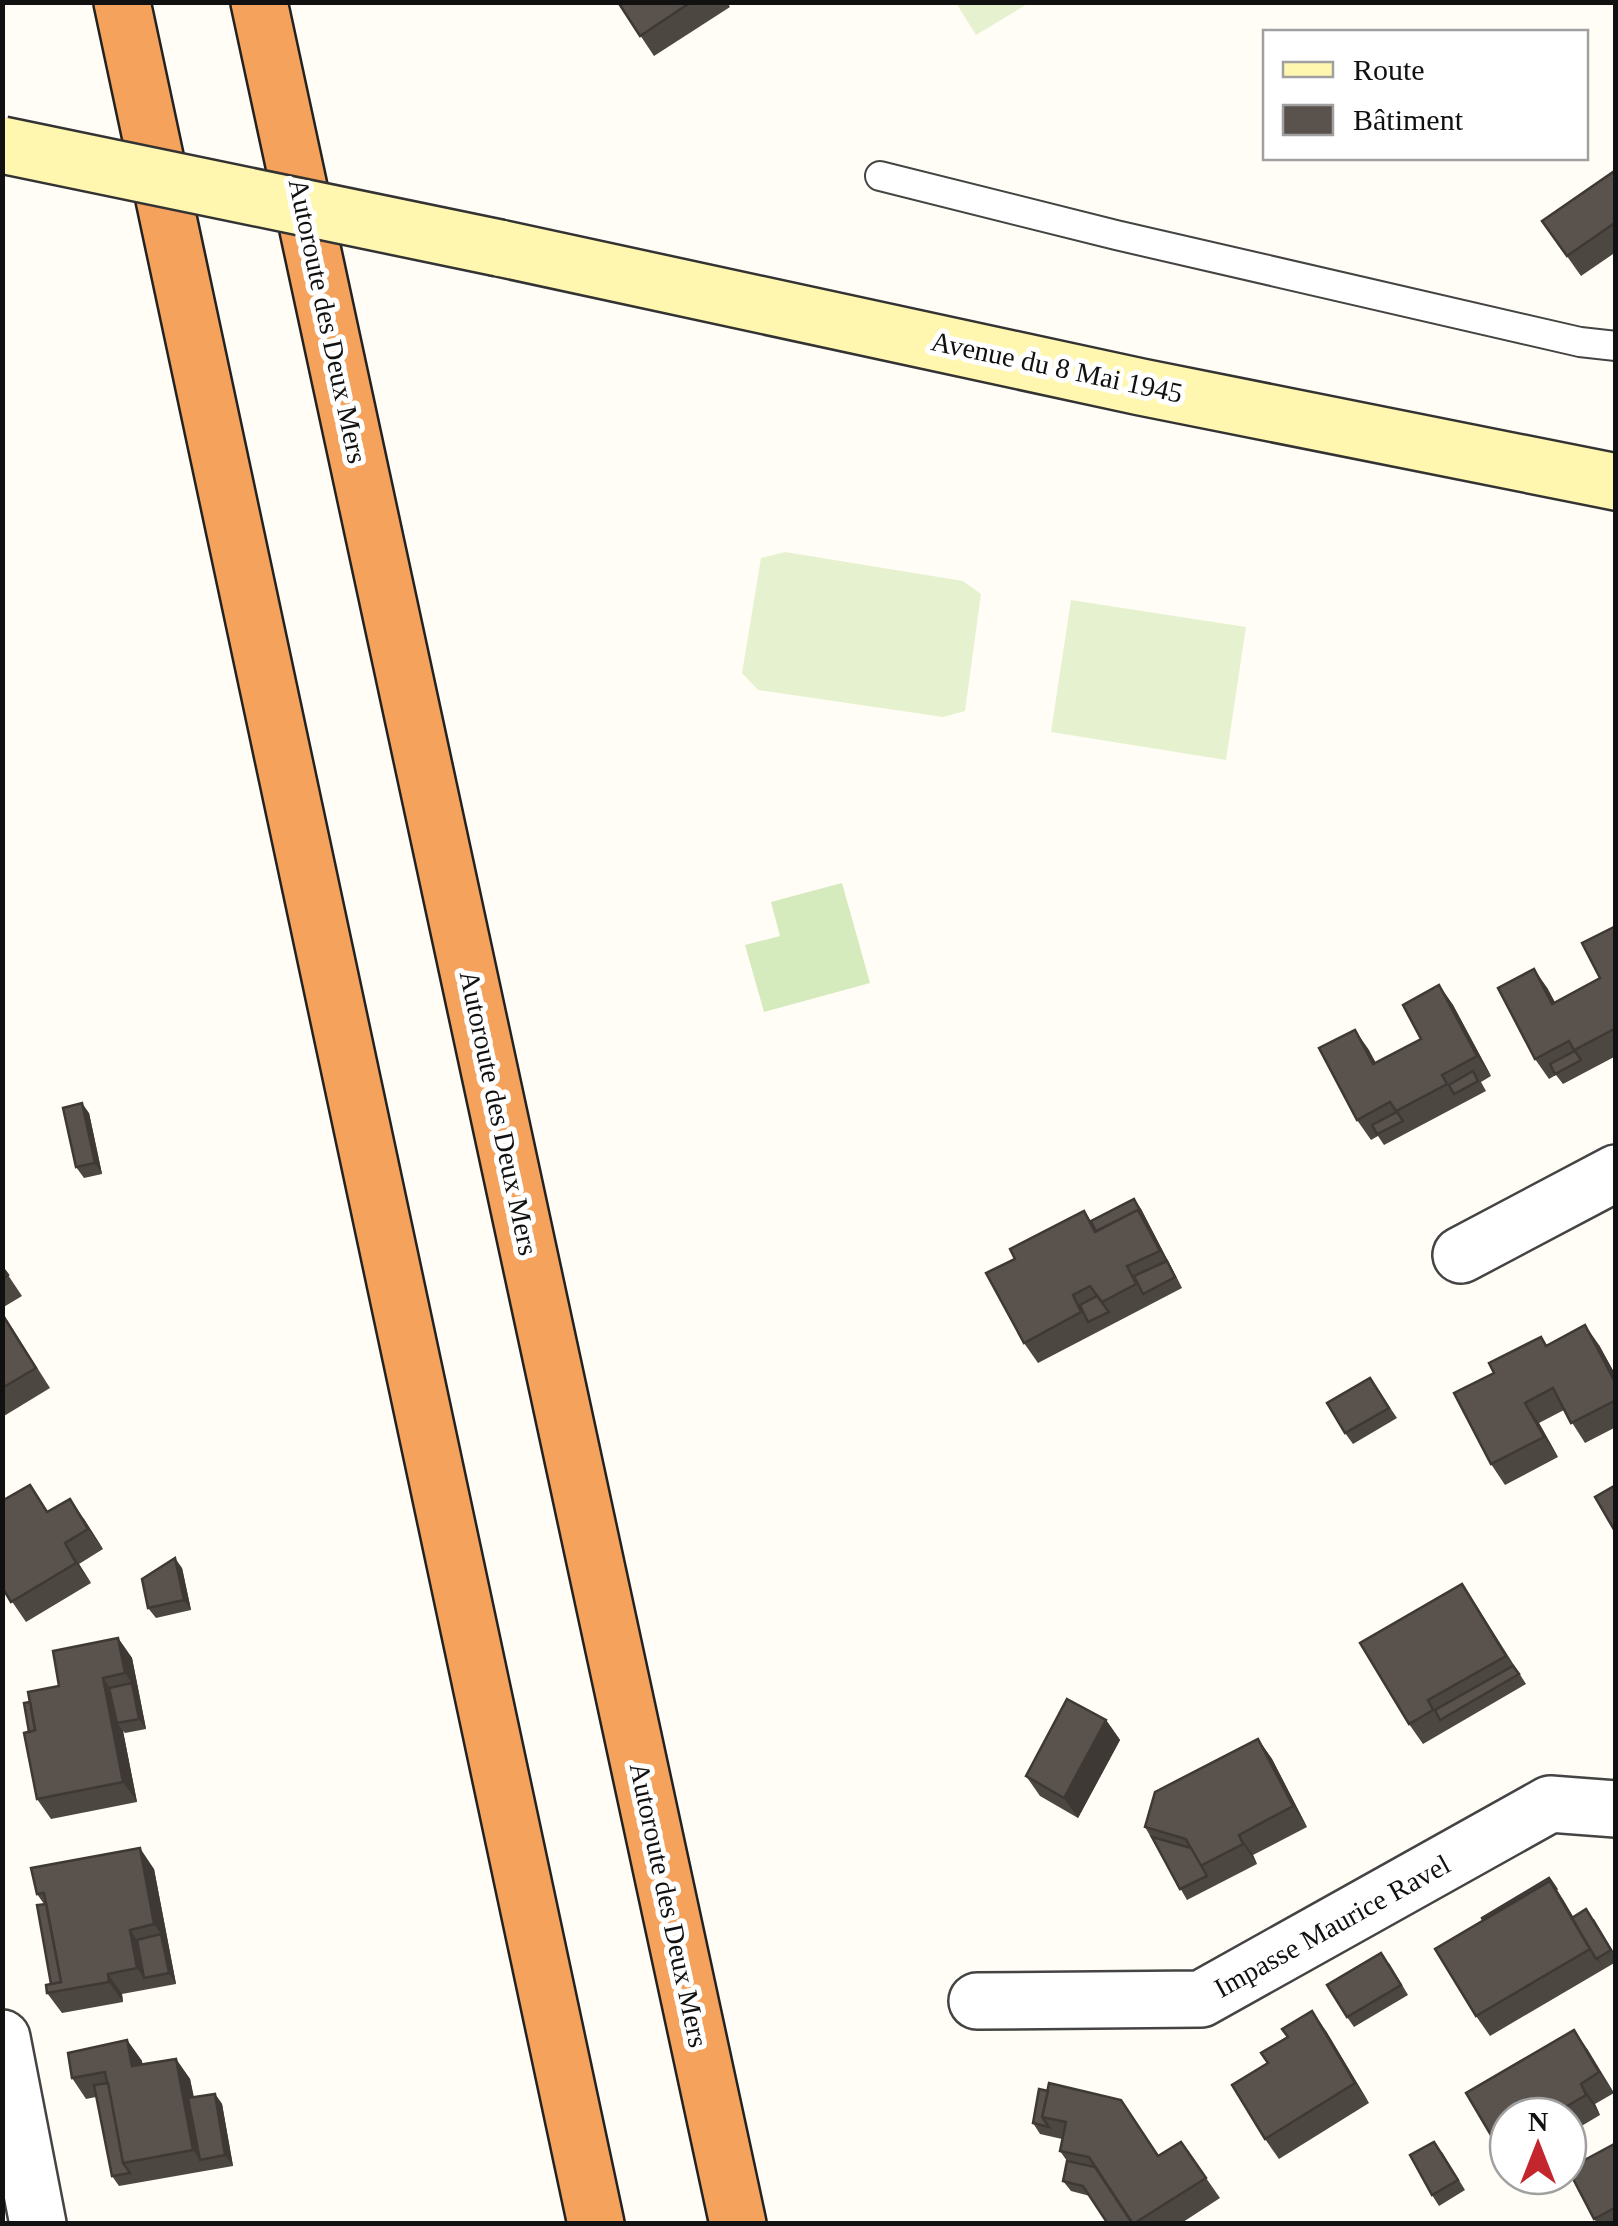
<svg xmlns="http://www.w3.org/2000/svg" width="1618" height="2226" font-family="'Times New Roman',serif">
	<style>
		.green { fill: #d5ebbd }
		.pitch { fill: #e6f2cf }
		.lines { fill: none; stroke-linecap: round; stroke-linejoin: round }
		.service-casing { stroke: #444; stroke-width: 32 }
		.minor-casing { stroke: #444; stroke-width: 60 }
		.secondary-casing { stroke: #333; stroke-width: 60 }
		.motorway-casing { stroke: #222; stroke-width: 60 }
		.service { stroke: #fff; stroke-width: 28 }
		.minor { stroke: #fff; stroke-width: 55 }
		.secondary { stroke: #fff6b0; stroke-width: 55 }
		.motorway { stroke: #f5a25d; stroke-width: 55 }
		.secondary-bridge-casing { stroke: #333; stroke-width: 60; stroke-linecap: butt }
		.secondary-bridge { stroke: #fff6b0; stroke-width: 55 }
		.wall { fill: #4d4742 }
		.shaded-wall { fill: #3f3936 }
		.building { fill: #5a524d; stroke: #3f3936; stroke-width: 2.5 }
		.labels { text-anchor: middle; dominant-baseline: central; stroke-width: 10; stroke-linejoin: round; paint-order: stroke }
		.street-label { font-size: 28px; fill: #111; stroke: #fff }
	</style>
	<rect width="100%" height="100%" fill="#fffdf5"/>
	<!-- green -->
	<polygon class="green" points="842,883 870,983 764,1012 745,945 780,936 771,902"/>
	<!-- pitch -->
	<g class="pitch">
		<polygon points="956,3 1029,3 976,35"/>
		<polygon points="785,552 963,581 981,594 965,711 943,717 758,690 742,673 761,558"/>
		<polygon points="1071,600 1246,627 1226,760 1051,732"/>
	</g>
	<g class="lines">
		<!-- service casing -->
		<g class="service-casing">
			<polyline id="service" points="880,176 1116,235 1580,342 1616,346"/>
		</g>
		<!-- minor casing -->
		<g class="minor-casing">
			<g id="minor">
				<polyline points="1461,1255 1616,1173"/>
				<polyline points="977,2001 1201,1999 1550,1804 1616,1809"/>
				<polyline points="2,2038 38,2224"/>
			</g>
		</g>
		<!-- secondary casing -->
		<g class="secondary-casing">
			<polyline id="secondary" points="499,248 1141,387 1616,482"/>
		</g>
		<!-- motorway casing -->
		<g class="motorway-casing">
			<g id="motorway">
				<polyline points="122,2 596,2224"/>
				<polyline points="259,2 738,2224"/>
			</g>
		</g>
		<!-- service -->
		<use href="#service" class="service"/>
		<!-- minor -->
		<use href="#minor" class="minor"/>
		<!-- secondary -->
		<use href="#secondary" class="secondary"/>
		<!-- motorway -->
		<use href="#motorway" class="motorway"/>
		<!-- secondary-bridge casing -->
		<g class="secondary-bridge-casing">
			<polyline id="secondary-bridge" points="2,145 499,248"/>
		</g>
		<!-- secondary-bridge -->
		<use href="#secondary-bridge" class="secondary-bridge"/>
	</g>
	<!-- wall -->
	<g class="wall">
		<polygon points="618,2 727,2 730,7 654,56"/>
		<polygon points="1616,170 1616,252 1581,276 1542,221"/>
		<polygon points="1616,926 1616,1056 1563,1084 1556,1075 1549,1079 1535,1059 1534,969 1555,1002 1600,978"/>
		<polygon points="1439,985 1453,1005 1491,1076 1481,1082 1486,1091 1384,1145 1378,1136 1371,1140 1357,1120 1355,1030 1376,1063 1421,1039"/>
		<polygon points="89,1113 102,1174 84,1178 76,1167"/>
		<polygon points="1134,1199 1141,1209 1182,1288 1038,1363 1024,1343 1015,1259 1084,1211 1091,1221"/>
		<polygon points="2,1266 22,1296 2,1308"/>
		<polygon points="2,1312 50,1388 4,1416 2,1415"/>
		<polygon points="1541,1337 1547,1345 1599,1345 1616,1376 1616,1427 1585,1443 1564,1410 1539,1423 1558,1457 1505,1485 1491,1464 1494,1373"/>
		<polygon points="1370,1378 1397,1418 1353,1444 1345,1433"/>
		<polygon points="2,1500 84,1519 103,1549 79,1564 91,1583 26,1622 2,1587"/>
		<polygon points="182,1568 191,1610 156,1618 148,1608"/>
		<polygon points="1476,1605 1526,1684 1423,1744 1409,1724"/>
		<polygon points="118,1638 132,1658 146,1729 125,1733 123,1731 137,1802 51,1819 37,1799 29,1732 30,1702 59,1686"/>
		<polygon points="1106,1720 1120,1740 1078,1818 1040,1796 1026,1776"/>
		<polygon points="1258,1739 1272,1759 1307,1827 1253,1855 1257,1864 1187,1900 1145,1827"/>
		<polygon points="154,1869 176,1984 122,1994 123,2002 62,2013 47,1993 51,1984 44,1904 37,1894"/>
		<polygon points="1556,1888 1573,1917 1594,1919 1616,1956 1616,1962 1490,2036 1476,2016"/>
		<polygon points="1389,1963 1408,1995 1354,2027 1347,2017"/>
		<polygon points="1574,2030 1614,2093 1595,2104 1600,2115 1568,2134 1568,2116 1508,2116 1508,2160 1466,2093"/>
		<polygon points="1326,2031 1369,2103 1279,2159 1265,2139"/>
		<polygon points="127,2040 142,2061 142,2064 176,2059 190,2079 194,2097 215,2094 222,2104 233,2166 119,2186 112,2176 96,2097 86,2099 72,2078"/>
		<polygon points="1039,2089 1135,2120 1158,2156 1181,2142 1220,2198 1180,2224 1108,2224 1090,2196 1071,2191 1063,2181 1067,2161 1060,2151 1062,2139 1040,2134 1033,2123"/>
		<polygon points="1616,2143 1616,2224 1598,2224 1594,2219"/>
		<polygon points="1442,2152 1465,2190 1439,2206 1432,2195"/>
	</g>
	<!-- shaded-wall -->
	<g class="shaded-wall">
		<polygon points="1534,969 1548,989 1566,1024 1552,1004"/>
		<polygon points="1439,985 1453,1005 1491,1076 1477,1056"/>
		<polygon points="1355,1030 1369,1050 1387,1084 1373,1064"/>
		<polygon points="82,1103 89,1113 102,1174 95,1163"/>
		<polygon points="1134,1199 1141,1209 1182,1288 1160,1251 1138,1210"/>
		<polygon points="1585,1325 1599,1345 1616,1376 1616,1384"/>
		<polygon points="1525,1403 1539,1423 1558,1457 1544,1437"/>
		<polygon points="70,1499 84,1519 103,1549 88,1529"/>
		<polygon points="65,1543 79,1564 91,1583 76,1563"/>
		<polygon points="175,1558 182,1568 191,1610 184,1600"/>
		<polygon points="1462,1584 1476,1605 1520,1677 1506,1656"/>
		<polygon points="118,1638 132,1658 139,1693 125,1673"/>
		<polygon points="103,1678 117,1698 117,1723 123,1731 137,1802 123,1782"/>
		<polygon points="132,1683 139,1693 146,1729 139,1719"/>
		<polygon points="1106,1720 1120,1740 1078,1818 1064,1798"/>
		<polygon points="1258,1739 1272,1759 1307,1827 1293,1806"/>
		<polygon points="1239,1835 1253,1855 1257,1864 1243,1844"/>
		<polygon points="140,1848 154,1869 176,1984 169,1973 161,1934 154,1924"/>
		<polygon points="1549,1878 1564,1901 1604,1969 1590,1949"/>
		<polygon points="130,1930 144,1950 144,1978 137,1968"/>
		<polygon points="108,1974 122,1994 123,2002 109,1982"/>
		<polygon points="1312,2011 1326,2031 1369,2103 1355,2083"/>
		<polygon points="1574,2030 1588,2050 1614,2093 1599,2072"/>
		<polygon points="127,2040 142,2061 146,2086 132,2066"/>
		<polygon points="176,2059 190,2079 205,2159 200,2160 193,2150"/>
		<polygon points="1581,2084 1595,2104 1600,2115 1586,2095"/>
		<polygon points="215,2094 222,2104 233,2166 225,2155"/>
	</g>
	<!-- building -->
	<g class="building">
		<polygon points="618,2 691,2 640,36"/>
		<polygon points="1616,170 1616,222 1567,256 1542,221"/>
		<polygon points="1616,926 1616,1028 1574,1050 1569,1041 1535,1059 1498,988 1534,969 1552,1004 1600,978 1582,943"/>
		<polygon points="1439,985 1477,1056 1442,1075 1447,1084 1396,1111 1390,1102 1357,1120 1319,1048 1355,1030 1373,1064 1421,1039 1403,1005"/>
		<polygon points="1575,1051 1581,1060 1555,1074 1550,1064"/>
		<polygon points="1473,1071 1478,1081 1454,1094 1449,1085"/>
		<polygon points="82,1103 95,1163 76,1167 63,1108"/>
		<polygon points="1397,1112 1403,1121 1377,1134 1372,1125"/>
		<polygon points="1134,1199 1145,1220 1138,1210 1096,1231 1091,1221"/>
		<polygon points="1138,1210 1160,1251 1127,1266 1136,1284 1102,1302 1090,1286 1073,1295 1081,1312 1024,1343 986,1273 1015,1259 1010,1249 1084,1211 1095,1232"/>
		<polygon points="1167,1261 1175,1277 1143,1294 1134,1276"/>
		<polygon points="2,1267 8,1275 2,1279"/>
		<polygon points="1097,1296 1109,1312 1088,1322 1080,1305"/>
		<polygon points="2,1314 36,1368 2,1388"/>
		<polygon points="1585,1325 1616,1384 1616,1400 1571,1423 1553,1388 1525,1403 1544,1437 1491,1464 1454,1393 1494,1373 1489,1363 1541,1337 1546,1346"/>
		<polygon points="1370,1378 1389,1408 1345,1433 1327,1403"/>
		<polygon points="30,1485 47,1512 70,1499 88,1529 65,1543 76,1563 11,1602 2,1587 2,1501"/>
		<polygon points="1616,1485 1616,1533 1595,1497"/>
		<polygon points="175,1558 184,1600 148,1608 142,1579"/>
		<polygon points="1462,1584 1506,1656 1428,1700 1433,1710 1409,1724 1360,1643"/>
		<polygon points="118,1638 125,1673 103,1678 123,1782 37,1799 24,1733 35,1730 28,1692 59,1686 53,1651"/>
		<polygon points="1513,1666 1519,1674 1440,1720 1435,1710"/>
		<polygon points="132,1683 139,1719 117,1723 109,1688"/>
		<polygon points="1067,1699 1106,1720 1064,1798 1026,1776"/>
		<polygon points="30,1702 35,1730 29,1732 24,1703"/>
		<polygon points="1258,1739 1293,1806 1239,1835 1243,1844 1200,1866 1186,1839 1145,1827 1155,1792"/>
		<polygon points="1152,1837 1191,1848 1207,1876 1180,1889"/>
		<polygon points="140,1848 154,1924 130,1930 137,1968 108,1974 109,1982 47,1993 46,1985 61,1982 44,1893 37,1894 31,1868"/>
		<polygon points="1549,1878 1557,1890 1550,1881 1483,1920 1482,1918"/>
		<polygon points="1550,1881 1590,1949 1476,2016 1435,1949"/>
		<polygon points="46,1904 61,1982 51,1984 37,1905"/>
		<polygon points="1586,1909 1611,1950 1596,1959 1572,1918"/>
		<polygon points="161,1934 169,1973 144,1978 137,1940"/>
		<polygon points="1381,1953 1401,1985 1347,2017 1327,1985"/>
		<polygon points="1312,2011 1355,2083 1265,2139 1232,2085 1268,2063 1261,2053 1288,2037 1282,2029"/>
		<polygon points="1574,2030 1599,2072 1581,2084 1586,2095 1550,2116 1508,2116 1508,2141 1498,2147 1466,2093"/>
		<polygon points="127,2040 132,2066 176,2059 193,2150 123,2163 105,2072 72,2078 68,2053"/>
		<polygon points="108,2083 123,2163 130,2173 112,2176 94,2085"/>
		<polygon points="1049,2083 1121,2100 1158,2156 1181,2142 1206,2178 1133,2224 1089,2157 1060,2151 1066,2122 1042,2117"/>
		<polygon points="1039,2089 1048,2091 1042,2117 1049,2127 1033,2123"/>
		<polygon points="215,2094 225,2155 200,2160 188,2098"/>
		<polygon points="1434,2142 1458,2180 1432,2195 1410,2155"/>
		<polygon points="1616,2143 1616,2207 1594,2219 1568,2169"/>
		<polygon points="1067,2161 1095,2167 1132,2223 1108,2224 1083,2186 1063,2181"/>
	</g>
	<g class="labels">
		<!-- street labels -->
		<g class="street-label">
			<text transform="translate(328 321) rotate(78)">Autoroute des Deux Mers</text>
			<text transform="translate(1057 367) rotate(12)">Avenue du 8 Mai 1945</text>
			<text transform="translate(499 1113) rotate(78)">Autoroute des Deux Mers</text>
			<text transform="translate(669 1905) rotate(78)">Autoroute des Deux Mers</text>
			<text transform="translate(1332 1926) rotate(-29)">Impasse Maurice Ravel</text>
		</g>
	</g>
	<!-- border -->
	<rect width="1618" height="2226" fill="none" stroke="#111111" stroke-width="10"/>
	<!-- legend -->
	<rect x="1263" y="30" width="325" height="130" fill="#ffffff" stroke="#a0a0a0" stroke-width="2.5"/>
	<rect x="1283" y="62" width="50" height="15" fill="#fff6b0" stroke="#a0a0a0" stroke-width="2.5"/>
	<text x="1353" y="80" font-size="30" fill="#111111">Route</text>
	<rect x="1283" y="105" width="50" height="30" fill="#5a524d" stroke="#a0a0a0" stroke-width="2.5"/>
	<text x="1353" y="130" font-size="30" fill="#111111">Bâtiment</text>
	<!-- north arrow -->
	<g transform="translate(1538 2146)"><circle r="48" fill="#ffffff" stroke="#a0a0a0" stroke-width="2.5"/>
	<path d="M0-8L18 38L0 25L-18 38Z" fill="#c4262e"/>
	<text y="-15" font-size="28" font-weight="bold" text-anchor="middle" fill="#111111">N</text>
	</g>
</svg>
